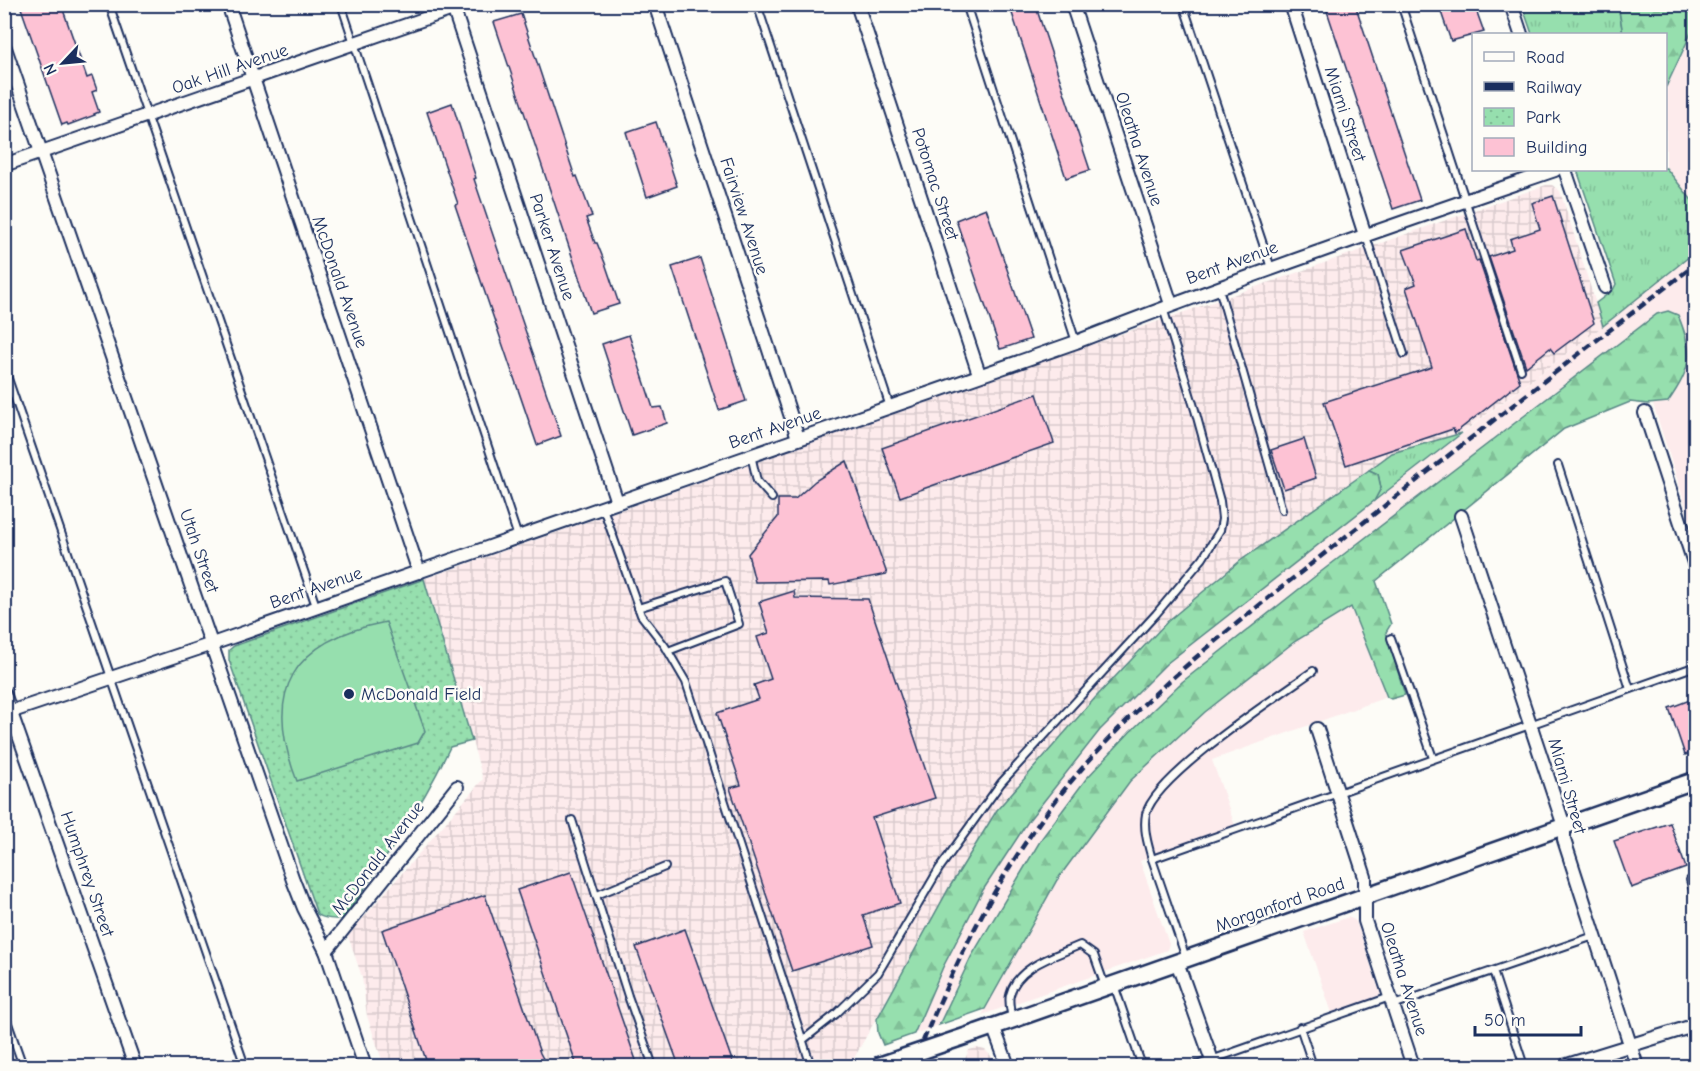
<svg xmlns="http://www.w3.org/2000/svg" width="1700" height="1071" font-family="'Comic Neue',sans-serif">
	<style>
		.built { fill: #fdebec }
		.industrial { fill: url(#industrial-grid) }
		.grass { fill: url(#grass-tufts); stroke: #588786; stroke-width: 1.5 }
		.forest { fill: url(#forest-firs); stroke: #588786; stroke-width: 1.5 }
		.park { fill: url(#park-dots); stroke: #588786; stroke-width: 1.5 }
		.pitch { fill: #96dfae; stroke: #588786; stroke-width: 1.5 }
		.building { fill: #fdc2d4; stroke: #1b2f5e; stroke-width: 1.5 }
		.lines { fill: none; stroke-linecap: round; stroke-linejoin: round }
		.service-casing { stroke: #1b2f5e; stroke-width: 10 }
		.minor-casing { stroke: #1b2f5e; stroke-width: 16 }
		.tertiary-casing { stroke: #1b2f5e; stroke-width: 20 }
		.service { stroke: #fdfcf7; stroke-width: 6 }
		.minor { stroke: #fdfcf7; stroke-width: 12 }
		.tertiary { stroke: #fdfcf7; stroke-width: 15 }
		.rail { stroke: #1b2f5e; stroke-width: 4.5; stroke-dasharray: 9 4.5; stroke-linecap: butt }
		.tertiary-bridge-casing { stroke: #1b2f5e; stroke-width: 20; stroke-linecap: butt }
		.tertiary-bridge { stroke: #fdfcf7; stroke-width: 15 }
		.poi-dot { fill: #1b2f5e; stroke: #fdfcf7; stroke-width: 2 }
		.labels { text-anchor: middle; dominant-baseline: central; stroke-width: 5; stroke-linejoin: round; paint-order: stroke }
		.street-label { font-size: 18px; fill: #1b2f5e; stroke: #fdfcf7 }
		.poi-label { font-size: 18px; fill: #1b2f5e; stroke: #fdfcf7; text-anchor: start }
	</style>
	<defs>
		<pattern id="industrial-grid" width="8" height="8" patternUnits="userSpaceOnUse" patternTransform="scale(1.5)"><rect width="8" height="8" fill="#fdebec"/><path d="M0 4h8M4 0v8" fill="none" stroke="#d8cacd"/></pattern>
		<pattern id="grass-tufts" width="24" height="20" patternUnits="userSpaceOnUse" patternTransform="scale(1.5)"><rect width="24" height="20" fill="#96dfae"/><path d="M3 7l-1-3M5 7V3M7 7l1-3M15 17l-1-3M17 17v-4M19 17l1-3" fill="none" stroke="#81c098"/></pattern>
		<pattern id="forest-firs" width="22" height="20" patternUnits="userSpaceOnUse" patternTransform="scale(1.5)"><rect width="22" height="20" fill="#96dfae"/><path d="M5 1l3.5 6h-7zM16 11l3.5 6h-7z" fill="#81c098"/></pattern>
		<pattern id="park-dots" width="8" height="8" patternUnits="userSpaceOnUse" patternTransform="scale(1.5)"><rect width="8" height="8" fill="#96dfae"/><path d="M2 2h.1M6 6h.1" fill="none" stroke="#81c098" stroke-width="1.8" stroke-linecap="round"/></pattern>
	</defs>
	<rect width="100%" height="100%" fill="#fdfcf7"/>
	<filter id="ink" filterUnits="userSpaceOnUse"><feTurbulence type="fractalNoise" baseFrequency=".0167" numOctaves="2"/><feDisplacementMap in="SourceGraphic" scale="12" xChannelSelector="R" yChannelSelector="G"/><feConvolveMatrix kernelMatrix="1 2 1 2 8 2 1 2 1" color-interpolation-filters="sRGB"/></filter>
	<g filter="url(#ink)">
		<!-- built -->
		<g class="built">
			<polygon points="1695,21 1695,204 1666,168 1666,87"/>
			<polygon points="1695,252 1695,535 1653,404 1668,402 1657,314 1318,574 1182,682 1130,732 1086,779 1042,838 971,957 939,1025 914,1034 943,967 983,890 1029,820 1100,730 1166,664 1374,501 1603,326"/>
			<polygon points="1352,607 1387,697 1212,760 1235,826 1140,861 1169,944 1167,950 982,1015 1057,880 1130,781 1205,712 1294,642"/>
			<polygon points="1349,917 1356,921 1381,996 1332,1013 1304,932"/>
		</g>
		<!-- industrial -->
		<g class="industrial">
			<polygon points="1546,185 1552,185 1560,191 1603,326 1462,433 1392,454 1240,561 1168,621 1094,698 949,888 853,1060 835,1066 384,1066 367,1016 362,977 348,936 483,779 424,579"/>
			<polygon points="977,1048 985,1050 992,1057 996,1066 962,1066 969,1050"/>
		</g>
		<!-- grass -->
		<g class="grass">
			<polygon points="1522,5 1618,5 1623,34 1532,34"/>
			<polygon points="1666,168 1695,204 1695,252 1603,326 1596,303 1613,290 1616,284 1577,170"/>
			<polygon points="1462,433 1374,501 1381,488 1378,474 1369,470 1392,453"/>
		</g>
		<!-- forest -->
		<g class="forest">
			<polygon points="1618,4 1695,5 1695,21 1693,29 1666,87 1666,34 1623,34"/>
			<path d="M1668,311L1678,315C1694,354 1692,367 1668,402L1648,404L1630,402L1564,429L1376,581L1391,624L1386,632L1405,695L1391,699L1387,697L1351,607L1294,642L1205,712L1130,781L1057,880L985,1009L939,1025L971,957L1042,838L1086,779L1130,732L1182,682L1318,574L1657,314Z"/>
			<polygon points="1369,470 1378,474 1381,488 1374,501 1166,664 1100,730 1029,820 983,890 943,967 914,1034 883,1045 878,1033 877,1019 949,888 997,810 1095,698 1168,621 1240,561"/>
		</g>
		<!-- park -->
		<path class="park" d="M424,579L472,741L450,747C421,809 383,863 343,918C337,920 323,919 317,914L229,660V650L234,646Z"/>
		<!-- pitch -->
		<path class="pitch" d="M386,622L425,731L418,743L297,781C262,691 292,640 386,622Z"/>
		<!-- building -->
		<g class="building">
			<polygon points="31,4 61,4 87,78 92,76 97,90 92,92 99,112 94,114 95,115 68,125 67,123 62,125 21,8"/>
			<polygon points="1009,4 1035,4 1090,170 1066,178"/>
			<polygon points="1336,4 1355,4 1420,200 1393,209 1326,8"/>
			<polygon points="1445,4 1474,4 1484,32 1451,41 1441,12 1447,10"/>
			<polygon points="521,14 575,177 577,176 592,216 586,218 595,243 597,243 605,263 619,304 591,313 494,22"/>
			<polygon points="452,103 476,178 474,179 561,436 537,445 455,205 458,204 427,112"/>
			<polygon points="656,122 677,186 647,197 626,132"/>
			<polygon points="1553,196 1594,323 1554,353 1550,348 1526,367 1489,257 1513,249 1510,239 1540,229 1532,203"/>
			<polygon points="986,208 1031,339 1004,348 1000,349 956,220"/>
			<polygon points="1466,229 1476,261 1479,260 1520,382 1455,433 1453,429 1346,465 1324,402 1432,367 1406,288 1416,284 1403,250"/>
			<polygon points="700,258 746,401 719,410 672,267"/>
			<polygon points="629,335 653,408 662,407 667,423 632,435 602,344"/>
			<polygon points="1037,394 1054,443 900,497 882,448"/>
			<polygon points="1304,439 1316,478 1284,489 1271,450"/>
			<polygon points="847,461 887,574 830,585 829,581 755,582 748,554 778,517 778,499 795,499 815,481"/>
			<polygon points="794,591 795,598 868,599 935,798 872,818 900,903 863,915 873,945 792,971 730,788 741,785 717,713 759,699 754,685 771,679 757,637 769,633 759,602"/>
			<polygon points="1695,698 1695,752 1685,755 1669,708"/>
			<polygon points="1670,823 1686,868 1631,888 1614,841"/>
			<polygon points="571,872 638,1066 577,1066 517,890"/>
			<polygon points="485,895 540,1053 547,1066 428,1066 382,930"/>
			<polygon points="685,929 734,1066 679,1066 636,947"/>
		</g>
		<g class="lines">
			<!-- service casing -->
			<g class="service-casing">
				<g id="service">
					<polyline points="109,4 316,606"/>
					<polyline points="341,4 518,537"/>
					<polyline points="757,4 890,407"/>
					<polyline points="966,4 1076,342"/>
					<polyline points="1183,4 1271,268"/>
					<polyline points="1401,4 1521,370"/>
					<polyline points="1366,236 1404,354"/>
					<polyline points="1219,288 1282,510"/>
					<polyline points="4,367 245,1066"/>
					<polyline points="751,455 757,481 772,498"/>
					<polyline points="1558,465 1630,689"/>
					<polyline points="603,508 641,615 665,646 686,682 811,1066"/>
					<polyline points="638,608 725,581 739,624 668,651"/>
					<polyline points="1391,638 1433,758"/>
					<polyline points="572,820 628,996 653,1066"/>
					<path d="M1152,859C1148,845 1143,829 1146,814C1155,776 1278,696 1313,671"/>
					<polyline points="1696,878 1690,880 1696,900"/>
					<polyline points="597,895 665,867"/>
					<polyline points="1186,958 1152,859 1696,666"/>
					<polyline points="1493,971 1524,1066"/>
					<polyline points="1114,985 1142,1066"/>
					<polyline points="1393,1005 1594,936"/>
					<polyline points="4,1012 23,1066"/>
					<path d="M1012,1019C1011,1012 1008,1002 1010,995C1017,966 1055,956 1080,945L1094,955L1105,986"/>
					<polyline points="1300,1027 1313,1066"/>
					<polyline points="803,1040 836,1014 878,973 939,869 1001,783 1156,614 1203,558 1220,530 1222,519 1220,501 1195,410 1163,308"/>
					<polyline points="1194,1066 1390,997"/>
				</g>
			</g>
			<!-- minor casing -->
			<g class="minor-casing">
				<g id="minor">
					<polyline points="228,4 419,572"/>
					<polyline points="452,4 617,502"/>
					<polyline points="655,4 798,438"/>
					<polyline points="857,4 979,374"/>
					<polyline points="1072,4 1171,304"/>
					<polyline points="1291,4 1365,235"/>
					<polyline points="1511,4 1521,34"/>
					<polyline points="4,45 293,880 304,908 326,951 365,1066"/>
					<polyline points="4,165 467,4"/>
					<polyline points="1565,170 1605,287"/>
					<polyline points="1645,413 1696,569"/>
					<polyline points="1461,516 1564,826 1564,840 1637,1066"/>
					<polyline points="4,693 135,1066"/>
					<path d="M4,714L212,644L1076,342C1234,280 1394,225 1555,170"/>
					<polyline points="1317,729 1365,877 1365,921 1413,1066"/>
					<polyline points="326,951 457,787"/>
					<polyline points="1177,962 1214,1066"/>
					<polyline points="993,1026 1008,1066"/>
					<polyline points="1564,1066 1696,1025"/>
				</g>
			</g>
			<!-- tertiary casing -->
			<g class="tertiary-casing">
				<polyline id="tertiary" points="975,1033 1696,780"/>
			</g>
			<!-- service -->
			<use href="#service" class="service"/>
			<!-- minor -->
			<use href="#minor" class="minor"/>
			<!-- tertiary -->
			<use href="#tertiary" class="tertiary"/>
			<!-- rail -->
			<path class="rail" d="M913,1066C947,981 985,898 1039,823C1117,713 1226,632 1330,549C1451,453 1573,358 1696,264"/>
			<!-- tertiary-bridge casing -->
			<g class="tertiary-bridge-casing">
				<polyline id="tertiary-bridge" points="877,1066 975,1033"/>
			</g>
			<!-- tertiary-bridge -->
			<use href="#tertiary-bridge" class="tertiary-bridge"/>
		</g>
	</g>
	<!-- markers -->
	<circle class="poi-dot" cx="349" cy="694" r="6"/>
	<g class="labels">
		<!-- street labels -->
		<g class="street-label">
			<text transform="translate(230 69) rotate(-19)">Oak Hill Avenue</text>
			<text transform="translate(1345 114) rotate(72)">Miami Street</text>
			<text transform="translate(1139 149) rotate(72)">Oleatha Avenue</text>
			<text transform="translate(935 184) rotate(72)">Potomac Street</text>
			<text transform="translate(744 216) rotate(72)">Fairview Avenue</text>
			<text transform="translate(552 247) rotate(72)">Parker Avenue</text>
			<text transform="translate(1232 263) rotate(-20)">Bent Avenue</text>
			<text transform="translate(340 282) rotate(71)">McDonald Avenue</text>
			<text transform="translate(775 428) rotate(-19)">Bent Avenue</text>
			<text transform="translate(199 551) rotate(71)">Utah Street</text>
			<text transform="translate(316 588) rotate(-19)">Bent Avenue</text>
			<text transform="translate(1567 786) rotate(74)">Miami Street</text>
			<text transform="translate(378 858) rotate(-52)">McDonald Avenue</text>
			<text transform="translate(87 874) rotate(71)">Humphrey Street</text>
			<text transform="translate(1280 905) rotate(-19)">Morganford Road</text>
			<text transform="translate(1404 979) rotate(72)">Oleatha Avenue</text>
		</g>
		<!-- poi labels -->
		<g class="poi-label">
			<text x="361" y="694">McDonald Field</text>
		</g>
	</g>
	<!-- margin -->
	<rect width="1700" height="1071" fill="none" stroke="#fdfcf7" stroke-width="24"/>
	<rect x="12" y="12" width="1676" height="1047" fill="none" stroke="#1b2f5e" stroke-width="2" filter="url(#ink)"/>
	<!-- legend -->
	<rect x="1472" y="33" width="195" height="138" fill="#fdfcf7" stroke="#a3aaba" stroke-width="1.5"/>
	<rect x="1484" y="52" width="30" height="9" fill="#fdfcf7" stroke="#a3aaba" stroke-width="1.5"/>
	<text x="1526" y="63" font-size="18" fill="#1b2f5e">Road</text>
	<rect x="1484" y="82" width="30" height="9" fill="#1b2f5e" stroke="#a3aaba" stroke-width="1.5"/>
	<text x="1526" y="93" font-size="18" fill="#1b2f5e">Railway</text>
	<rect x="1484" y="108" width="30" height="18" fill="url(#park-dots)" stroke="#a3aaba" stroke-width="1.5"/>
	<text x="1526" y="123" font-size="18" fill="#1b2f5e">Park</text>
	<rect x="1484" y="138" width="30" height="18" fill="#fdc2d4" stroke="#a3aaba" stroke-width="1.5"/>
	<text x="1526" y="153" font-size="18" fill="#1b2f5e">Building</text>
	<!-- north arrow -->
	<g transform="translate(63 63) rotate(244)" stroke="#fdfcf7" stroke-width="4.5" paint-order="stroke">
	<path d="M0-4.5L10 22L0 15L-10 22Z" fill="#1b2f5e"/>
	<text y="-9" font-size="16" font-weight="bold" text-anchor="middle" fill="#1b2f5e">N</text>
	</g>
	<!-- scale -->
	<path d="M1475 1026v9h106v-9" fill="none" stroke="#1b2f5e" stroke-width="3"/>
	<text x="1484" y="1026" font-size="18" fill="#1b2f5e" stroke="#fdfcf7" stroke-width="4.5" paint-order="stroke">50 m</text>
</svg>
